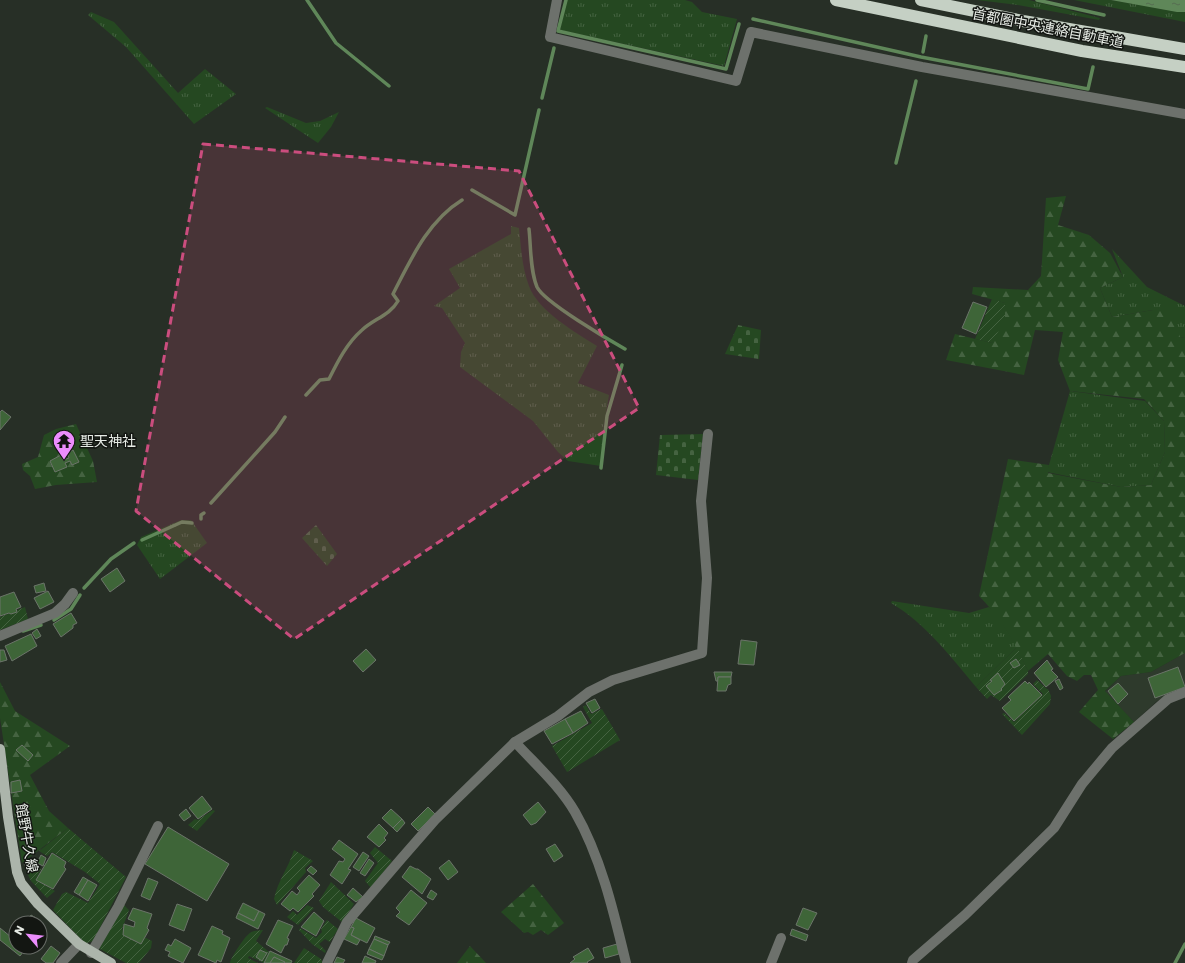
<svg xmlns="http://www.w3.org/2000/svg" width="1185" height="963" font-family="Poppins,'Noto Sans JP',sans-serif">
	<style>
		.built { fill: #2e3a2c }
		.grass { fill: url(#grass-tufts) }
		.forest { fill: url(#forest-firs) }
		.cemetery { fill: url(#cemetery-stones) }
		.garden { fill: url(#garden-furrows) }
		.water { fill: url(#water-ripples) }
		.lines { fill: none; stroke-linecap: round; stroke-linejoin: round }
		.stream { stroke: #5f8759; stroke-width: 3.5 }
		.building { fill: #3e6538; stroke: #6b7469 }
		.minor { stroke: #6d716c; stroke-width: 10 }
		.major { stroke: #acb5ab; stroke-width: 10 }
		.highway { stroke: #c5d0c4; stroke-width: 12 }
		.marked { fill: #cb4d7e; fill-opacity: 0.2; stroke: #cb4d7e; stroke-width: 3; stroke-dasharray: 8 5; stroke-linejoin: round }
		.labels { text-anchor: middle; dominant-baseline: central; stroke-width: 3; stroke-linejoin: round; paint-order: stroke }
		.street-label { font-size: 14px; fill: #e6ebe5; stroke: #131612 }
		.poi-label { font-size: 14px; fill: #e6ebe5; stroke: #131612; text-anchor: start }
	</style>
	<defs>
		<pattern id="grass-tufts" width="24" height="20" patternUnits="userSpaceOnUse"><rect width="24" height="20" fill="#254821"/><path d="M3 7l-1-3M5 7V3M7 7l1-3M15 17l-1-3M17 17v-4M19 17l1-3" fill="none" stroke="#456341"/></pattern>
		<pattern id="forest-firs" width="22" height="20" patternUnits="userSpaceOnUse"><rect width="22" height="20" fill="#254821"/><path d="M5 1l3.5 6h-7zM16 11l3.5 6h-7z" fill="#456341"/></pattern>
		<pattern id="cemetery-stones" width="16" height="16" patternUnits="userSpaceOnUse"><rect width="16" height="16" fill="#254821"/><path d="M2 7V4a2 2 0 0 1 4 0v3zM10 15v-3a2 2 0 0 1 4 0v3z" fill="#456341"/></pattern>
		<pattern id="garden-furrows" width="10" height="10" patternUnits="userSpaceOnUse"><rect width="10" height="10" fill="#254821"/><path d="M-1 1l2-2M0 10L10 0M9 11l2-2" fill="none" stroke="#456341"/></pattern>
		<pattern id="water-ripples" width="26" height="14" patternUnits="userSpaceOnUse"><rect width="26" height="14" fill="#5f8759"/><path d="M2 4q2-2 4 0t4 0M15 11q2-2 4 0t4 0" fill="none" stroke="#556d51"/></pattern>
	</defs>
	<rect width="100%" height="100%" fill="#272f26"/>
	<!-- built -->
	<polygon class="built" points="1185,653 1185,688 1157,701 1134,722 1105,692 1121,676 1151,672"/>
	<!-- grass -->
	<g class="grass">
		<polygon points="567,0 685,0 692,2 702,12 737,19 724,66 560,30"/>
		<polygon points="977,0 1029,0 1100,18 1099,20 1018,5"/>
		<polygon points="1074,0 1111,0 1185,12 1185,22"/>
		<polygon points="91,12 114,22 178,93 205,69 236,94 194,124 126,47 88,15"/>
		<polygon points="267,107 306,123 320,121 339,112 331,127 318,143 265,108"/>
		<path d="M511,226L519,228C521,247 522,268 529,286C538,311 575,332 597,346L578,383L609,395L603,430L601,466L568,461L558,452L533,421L460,367L461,352L465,343L442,308L434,306L460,288L449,269L511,234Z"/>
		<polygon points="1112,249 1147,287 1185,306 1185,338 1180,337 1153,310 1112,317 1100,288 1123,277"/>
		<polygon points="1070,391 1145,401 1164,421 1165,452 1151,485 1121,487 1047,472"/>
		<polygon points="181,520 191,520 207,543 160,579 137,545 141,537"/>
		<path d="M892,601L969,613L989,607L996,613L1017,647L976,687C951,657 925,623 891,603Z"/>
	</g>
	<!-- forest -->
	<g class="forest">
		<path d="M1066,196L1058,225L1089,235L1110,253L1123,277L1100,288L1112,317L1153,310H1174L1180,337L1185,338V653L1151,672L1121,676L1105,691L1134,722L1113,739L1079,712L1098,690L1091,675H1084L1077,681L1067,676L1048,654L1028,671C1015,643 1001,618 979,596L1008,459L1049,465L1048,473L1121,487L1151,485L1165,452L1164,421L1144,399L1070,391L1058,360L1063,332L1035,330L1024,375L946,360L955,334L992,343L1005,303L972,294L973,287L1028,290L1041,276L1046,198Z"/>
		<polygon points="76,424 93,461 97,482 56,485 35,489 30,476 23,470 22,464 38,457 44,435 56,429"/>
		<polygon points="0,682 15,711 70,746 30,775 49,811 68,828 22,863 0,718"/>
		<polygon points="533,884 564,923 548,935 541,930 533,935 528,932 524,933 501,912"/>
		<polygon points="470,946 486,963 457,963"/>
	</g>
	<!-- cemetery -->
	<g class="cemetery">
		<polygon points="738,325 761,330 759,359 725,354"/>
		<polygon points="703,434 698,480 656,475 660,435"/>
		<polygon points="316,525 337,554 327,566 302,538"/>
	</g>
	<!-- garden -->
	<g class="garden">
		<polygon points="992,299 1005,303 1005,319 992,343 975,339"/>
		<polygon points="25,607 28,619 0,630 0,617"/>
		<polygon points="1017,647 1028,671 1028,674 1000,701 991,695 987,699 976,687"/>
		<polygon points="1037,680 1047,689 1048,689 1051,696 1050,704 1022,735 1002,714 1004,713 1014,722 1043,694 1033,684"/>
		<polygon points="586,705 591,714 602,709 620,740 567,772 552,746 592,723 583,707"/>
		<polygon points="213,810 215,811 197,831 188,825 195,819 198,820"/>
		<polygon points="68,828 126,877 93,941 87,943 83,941 53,910 62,894 66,892 88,903 100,884 85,872 52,852 47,856 39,851"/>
		<polygon points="375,847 392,861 371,888 365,881 378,863 370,853"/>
		<path d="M294,850L313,861L305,868L306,872L277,905L274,899C278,880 288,869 294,850Z"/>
		<polygon points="37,866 41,869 36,880 55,891 47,898 31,881 24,867 29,871"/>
		<polygon points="331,882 354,904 342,922 323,907 319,901"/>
		<polygon points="124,905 129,910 122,929 124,930 123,935 141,944 144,937 152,941 151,948 139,963 126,963 98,948"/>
		<polygon points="307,905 314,908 298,925 287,917 293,911 297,915"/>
		<polygon points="327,920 338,929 330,942 325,939 319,944 326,951 325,953 312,944 299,930 300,928 316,938 322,932 321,929"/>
		<path d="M263,930L256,941L269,952L264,963L249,956L248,958L258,963H230C231,957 245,936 250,933C253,930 258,931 263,930Z"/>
		<polygon points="304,948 321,959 323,963 294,963"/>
	</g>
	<!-- water -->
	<polygon class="water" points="1111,0 1185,0 1185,12 1177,12"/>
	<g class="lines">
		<!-- stream -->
		<g class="stream">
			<polyline points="307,0 336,43 389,86"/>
			<polyline points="566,0 558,31 726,69 739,24"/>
			<polyline points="1037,0 1104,15"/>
			<polyline points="753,19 921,57 1088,89 1093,67"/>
			<polyline points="923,52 926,36"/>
			<polyline points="542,98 554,48"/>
			<polyline points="896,163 916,81"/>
			<polyline points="472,190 515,215 539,110"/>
			<path d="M529,229C531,247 530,270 537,287C544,302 609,340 625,349"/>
			<path d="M306,395L320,380L329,379C338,361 347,343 362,330C374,319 390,315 398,301L393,294C411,259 428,221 462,200"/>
			<polyline points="601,468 607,416 622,365"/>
			<polyline points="211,503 275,432 285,417"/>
			<polyline points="201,519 201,515 204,513"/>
			<polyline points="142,540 182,522 192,523"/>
			<polyline points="84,588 111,559 134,543"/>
			<polyline points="54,620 71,609 80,595"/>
			<polyline points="23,631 41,625"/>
			<polyline points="1175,963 1185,944"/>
		</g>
	</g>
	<!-- building -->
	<g class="building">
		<polygon points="973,302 987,307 976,334 962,328"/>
		<polygon points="2,410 11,417 0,430 0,412"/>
		<polygon points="73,450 79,462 72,465 70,461 65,463 67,467 55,472 50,461 61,455 63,460 69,458 67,453"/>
		<polygon points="117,568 125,581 110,592 101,579"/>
		<polygon points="44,583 46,591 36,593 34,586"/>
		<polygon points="48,591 54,602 40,609 34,598"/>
		<polygon points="14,592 21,607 16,609 17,612 11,614 9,613 0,616 0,597"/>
		<polygon points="71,613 77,623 73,625 73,628 61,637 53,624"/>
		<polygon points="37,629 41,636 36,639 32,633"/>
		<polygon points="31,634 37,646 12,661 5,646"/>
		<polygon points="741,640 757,642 754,665 738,664"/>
		<polygon points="366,649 376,660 363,672 353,661"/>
		<polygon points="0,650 4,650 7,660 0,662"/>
		<polygon points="1016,659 1020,665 1014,668 1010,663"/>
		<polygon points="1047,660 1053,669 1051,670 1058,677 1046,687 1034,673"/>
		<polygon points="1178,667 1185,687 1155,698 1148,678"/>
		<polygon points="714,672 732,672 731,677 718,677 718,681 716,681"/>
		<polygon points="998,673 1005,684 1001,689 1002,690 994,695 986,686 992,681 990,680"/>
		<polygon points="718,677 731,677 731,684 728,685 726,691 717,691"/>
		<polygon points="1059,679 1063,688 1060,690 1055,681"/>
		<polygon points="1025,681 1028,684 1029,682 1042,695 1014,721 1002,708 1011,700 1008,697"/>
		<polygon points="1118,683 1128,694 1118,704 1108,691"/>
		<polygon points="595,699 600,708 592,713 586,703"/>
		<polygon points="581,711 588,723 573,733 565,719"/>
		<polygon points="565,719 573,733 552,744 544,731"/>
		<polygon points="22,745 33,755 28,761 16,750"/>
		<polygon points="20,780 22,791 11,793 11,782"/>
		<polygon points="202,796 212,809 198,819 189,808"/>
		<polygon points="538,802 546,812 536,823 531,825 523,815"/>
		<polygon points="428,807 435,814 418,831 411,824"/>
		<polygon points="186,809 191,816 184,821 179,815"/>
		<polygon points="391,809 402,819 393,828 382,818"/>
		<polygon points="402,819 405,823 397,832 393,828"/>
		<polygon points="379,824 388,833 384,838 386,840 379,847 367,837"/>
		<polygon points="168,827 229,864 207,901 145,864"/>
		<polygon points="339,840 358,854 348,869 351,870 342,884 330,875 339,861 343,862 345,859 332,849"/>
		<polygon points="555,844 563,856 554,862 546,849"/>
		<polygon points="363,852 369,856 359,871 353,867"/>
		<polygon points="52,853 66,862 64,867 66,869 53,889 36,880"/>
		<polygon points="41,855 46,858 43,866 37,863"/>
		<polygon points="31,858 36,864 28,869 24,864"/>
		<polygon points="369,859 374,863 365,876 360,873"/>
		<polygon points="449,860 458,872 448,880 439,868"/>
		<polygon points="311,866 317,871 313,875 307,870"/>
		<polygon points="410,866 416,869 418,869 431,879 422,894 402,877"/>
		<polygon points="309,875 320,885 312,894 314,896 298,912 293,908 290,911 281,904 292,891 297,895 300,891 297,888"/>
		<polygon points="83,877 88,880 79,895 74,892"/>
		<polygon points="148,878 158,882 150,900 141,896"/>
		<polygon points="88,880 97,885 88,901 79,895"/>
		<polygon points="353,888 363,897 356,902 347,895"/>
		<polygon points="411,890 427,903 409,925 396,916 400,912 396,908"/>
		<polygon points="431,890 437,894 433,900 427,897"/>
		<polygon points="243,903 259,911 254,921 238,913"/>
		<polygon points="177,904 192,909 184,931 169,925"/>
		<polygon points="133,908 152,914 147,928 149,930 141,944 123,935 124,924 134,927 135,922 128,919"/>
		<polygon points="803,908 817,913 808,930 796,925"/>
		<polygon points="259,911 265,914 258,929 236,918 238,913 254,921"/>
		<polygon points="314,912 324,921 316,936 301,927"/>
		<polygon points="31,915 36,918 33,923 27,921"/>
		<polygon points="356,918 375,928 367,943 351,935 354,928 351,927"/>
		<polygon points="278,920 293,926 287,938 289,939 287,945 285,945 281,953 266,944"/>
		<polygon points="212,926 223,931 222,934 230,938 221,962 217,960 216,963 198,955"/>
		<polygon points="351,927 354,928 351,935 360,940 357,945 344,939"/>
		<polygon points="0,928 11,937 16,928 16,947 27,947 20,956 0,940"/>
		<polygon points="792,929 808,935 806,941 790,935"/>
		<polygon points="375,936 390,942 388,945 374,939"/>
		<polygon points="175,939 191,948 183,963 168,956 170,952 165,950 168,944 171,946"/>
		<polygon points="374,939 388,945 384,956 369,949"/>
		<polygon points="617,944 619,954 605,958 603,948"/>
		<polygon points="51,946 60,953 53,963 46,963 41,959"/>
		<polygon points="588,948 594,958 587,962 588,963 570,963 575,959 573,957"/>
		<polygon points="369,949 384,956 382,960 367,954"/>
		<polygon points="260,950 267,953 262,961 256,957"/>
		<polygon points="270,951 292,961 291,963 284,963 274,957 270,963 264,963"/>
		<polygon points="365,956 376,961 375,963 362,963"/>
		<polygon points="274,957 285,962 284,963 270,963"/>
		<polygon points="337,957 345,960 343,963 334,963"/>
	</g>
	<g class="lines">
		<!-- minor -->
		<g class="minor">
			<polyline points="557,0 550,37 736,81 751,32 922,67 1185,114"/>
			<polyline points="0,636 55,613 65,604 73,593"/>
			<path d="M515,742C535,764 560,786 575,812C601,857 614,913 626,963"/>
			<polyline points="91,953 118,907 158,826"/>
			<polyline points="61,963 79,944"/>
			<polyline points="327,963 347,922 401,859 435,820 515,742 558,716 589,692 613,680 702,653 707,578 701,501 708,434"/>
			<polyline points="771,963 781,938"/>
			<polyline points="912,963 913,960 965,915 1054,828 1082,784 1112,748 1168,699 1185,692"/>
		</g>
		<!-- major -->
		<polyline class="major" points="0,749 8,817 17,872 21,883 38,904 79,944 111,963"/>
		<!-- highway -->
		<g class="highway">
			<polyline points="836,0 1082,51 1185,67"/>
			<polyline points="921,0 1023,21 1185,49"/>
		</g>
	</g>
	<!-- marked area -->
	<path class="marked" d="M203,144L519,171L639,408L294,639L136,511Z"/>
	<!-- icons -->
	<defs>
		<g id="temple-pin" transform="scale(1.15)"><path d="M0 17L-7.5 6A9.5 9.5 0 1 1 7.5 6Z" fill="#eb8dfc" stroke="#131612"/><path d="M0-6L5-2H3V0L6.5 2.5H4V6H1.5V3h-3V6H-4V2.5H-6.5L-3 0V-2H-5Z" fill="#111"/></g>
	</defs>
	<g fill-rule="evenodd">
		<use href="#temple-pin" x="64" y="441"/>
	</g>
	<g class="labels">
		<!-- street labels -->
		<g class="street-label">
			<text transform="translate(1048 28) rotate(11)">首都圏中央連絡自動車道</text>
			<text transform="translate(27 838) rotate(80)">館野牛久線</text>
		</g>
		<!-- poi labels -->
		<g class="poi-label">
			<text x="80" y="441">聖天神社</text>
		</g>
	</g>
	<!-- north arrow -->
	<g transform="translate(28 935) rotate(298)"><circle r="19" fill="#131612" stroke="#676b66"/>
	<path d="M0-3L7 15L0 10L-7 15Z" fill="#eb8dfc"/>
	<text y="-6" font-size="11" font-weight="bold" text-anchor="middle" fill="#e6ebe5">N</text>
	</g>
</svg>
